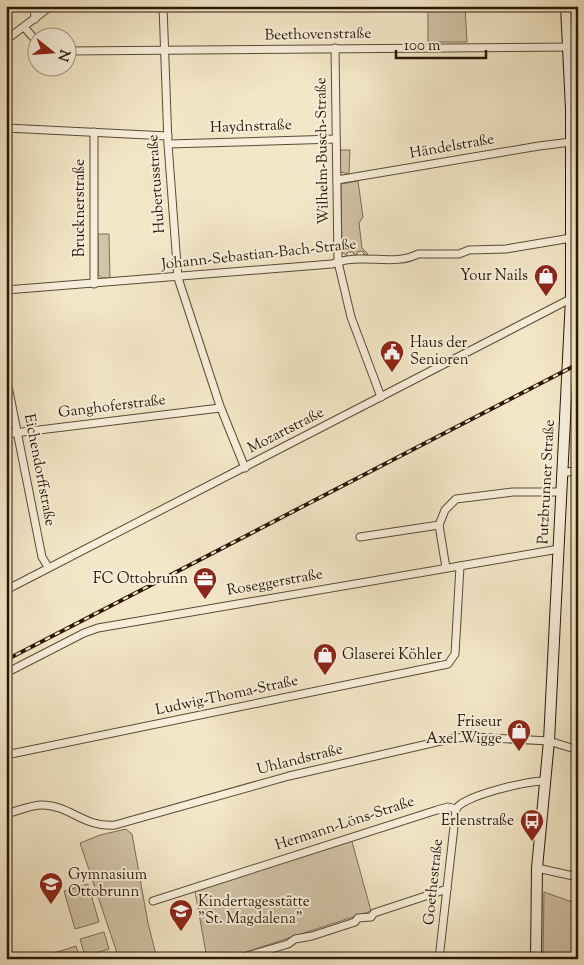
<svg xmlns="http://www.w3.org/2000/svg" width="584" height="965" font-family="'Sorts Mill Goudy',serif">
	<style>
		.green { fill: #d1c3a6; stroke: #7e6c56 }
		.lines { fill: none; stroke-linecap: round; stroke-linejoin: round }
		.street-casing { stroke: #5c4a36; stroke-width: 9 }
		.secondary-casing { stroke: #2a1606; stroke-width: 12 }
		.street { stroke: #f7efdb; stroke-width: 7 }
		.secondary { stroke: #f7efdb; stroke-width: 10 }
		.rail-casing { stroke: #2a1606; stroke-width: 4 }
		.rail { stroke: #f7efdb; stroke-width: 2; stroke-dasharray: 5.5; stroke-linecap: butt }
		.labels { text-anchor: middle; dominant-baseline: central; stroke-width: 4; stroke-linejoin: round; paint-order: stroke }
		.street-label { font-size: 15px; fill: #2a1606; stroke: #f7efdb }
		.poi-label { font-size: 15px; fill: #2a1606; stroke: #f7efdb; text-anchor: end }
	</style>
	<rect width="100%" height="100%" fill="#f3e7c7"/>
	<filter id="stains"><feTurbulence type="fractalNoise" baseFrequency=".004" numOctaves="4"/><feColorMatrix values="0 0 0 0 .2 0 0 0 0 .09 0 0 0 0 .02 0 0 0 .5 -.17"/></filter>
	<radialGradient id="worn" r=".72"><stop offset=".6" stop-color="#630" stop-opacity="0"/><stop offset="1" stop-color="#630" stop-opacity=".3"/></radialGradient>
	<!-- green -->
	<g class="green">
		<polygon points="428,6 465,6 467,42 428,42"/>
		<polygon points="340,150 350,150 349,174 340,172"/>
		<polygon points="358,181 363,217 359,223 362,248 368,254 364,255 363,251 357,252 357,255 354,255 353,252 347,252 347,256 342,252 341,184"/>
		<polygon points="98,234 109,234 110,278 102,278 98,275"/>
		<polygon points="126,829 132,834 148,923 157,959 119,959 80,843 100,835"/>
		<polygon points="351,838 371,911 225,959 207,959 195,891"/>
		<polygon points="88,884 99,922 75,929 64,891"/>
		<polygon points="544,892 578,904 578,959 543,959"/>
		<polygon points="104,932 109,949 85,956 80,939"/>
		<polygon points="76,946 80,959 35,959"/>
	</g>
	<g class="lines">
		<!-- street casing -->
		<g class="street-casing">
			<g id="street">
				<polyline points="34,6 35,19"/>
				<polyline points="163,6 168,144 178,278 220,406 245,468"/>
				<polyline points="25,28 38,43"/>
				<polyline points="6,40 51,6"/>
				<polyline points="335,48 338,262 351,317 381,397"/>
				<polyline points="68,51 578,47"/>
				<polyline points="6,128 168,136"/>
				<polyline points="168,144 336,139"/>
				<polyline points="337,180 539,146 571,142"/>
				<polyline points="94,284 94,132"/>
				<path d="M6,290L332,264C360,252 394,267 418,254H459L469,250L506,249L571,238"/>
				<polyline points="6,376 42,557 48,567"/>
				<polyline points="6,434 220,408"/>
				<polyline points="563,473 578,470"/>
				<polyline points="360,537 439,525"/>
				<polyline points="446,568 439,525 445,510 456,499 513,492 562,492"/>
				<polyline points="6,590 578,295"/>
				<polyline points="6,673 84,633 98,628 559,549"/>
				<polyline points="6,755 448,664 455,654 460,566"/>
				<path d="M456,809C462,796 530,780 545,781"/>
				<path d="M6,814C18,811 32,804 44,805C70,806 85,828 115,825L289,776L454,738L472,737L549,741L578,750"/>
				<polyline points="537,868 578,877"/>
				<polyline points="153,901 437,810 448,807 456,809"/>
				<polyline points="237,959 288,944 295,939 312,936 355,922 358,918 371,917 374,913 447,889"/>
				<polyline points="439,959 456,809"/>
			</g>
		</g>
		<!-- secondary casing -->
		<g class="secondary-casing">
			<polyline id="secondary" points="536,959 537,868 549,741 571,298 571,109 566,6"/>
		</g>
		<!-- street -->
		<use href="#street" class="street"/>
		<!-- secondary -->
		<use href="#secondary" class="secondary"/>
		<!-- rail casing -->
		<g class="rail-casing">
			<polyline id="rail" points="6,660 578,364"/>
		</g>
		<!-- rail -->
		<use href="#rail" class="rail"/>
	</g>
	<!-- icons -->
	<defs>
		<g id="shop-pin" transform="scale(1.25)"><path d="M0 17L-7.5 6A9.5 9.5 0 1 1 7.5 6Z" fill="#8f2418" stroke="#f7efdb"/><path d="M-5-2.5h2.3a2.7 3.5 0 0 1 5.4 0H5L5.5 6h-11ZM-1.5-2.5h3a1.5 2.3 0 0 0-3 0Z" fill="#fff"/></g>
		<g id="civic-pin" transform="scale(1.25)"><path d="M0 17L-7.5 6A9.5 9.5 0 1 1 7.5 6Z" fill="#8f2418" stroke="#f7efdb"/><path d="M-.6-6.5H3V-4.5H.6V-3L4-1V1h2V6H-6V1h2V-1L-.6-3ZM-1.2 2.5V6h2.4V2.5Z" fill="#fff"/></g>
		<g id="office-pin" transform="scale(1.25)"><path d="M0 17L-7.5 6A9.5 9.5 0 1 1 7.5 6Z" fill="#8f2418" stroke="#f7efdb"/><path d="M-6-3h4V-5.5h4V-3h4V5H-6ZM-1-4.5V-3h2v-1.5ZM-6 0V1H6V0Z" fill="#fff"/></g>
		<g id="bus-pin" transform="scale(1.25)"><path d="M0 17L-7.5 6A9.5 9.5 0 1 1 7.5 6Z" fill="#8f2418" stroke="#f7efdb"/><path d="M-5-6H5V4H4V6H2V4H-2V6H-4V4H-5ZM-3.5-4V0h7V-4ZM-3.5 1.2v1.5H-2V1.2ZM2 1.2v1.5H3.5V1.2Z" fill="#fff"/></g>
		<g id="school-pin" transform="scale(1.25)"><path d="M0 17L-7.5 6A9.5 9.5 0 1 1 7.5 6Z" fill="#8f2418" stroke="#f7efdb"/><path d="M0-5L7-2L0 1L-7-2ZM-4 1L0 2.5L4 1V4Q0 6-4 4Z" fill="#fff"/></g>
	</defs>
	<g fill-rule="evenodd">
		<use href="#shop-pin" x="546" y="276"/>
		<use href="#civic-pin" x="392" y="352"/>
		<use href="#office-pin" x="205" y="579"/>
		<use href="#shop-pin" x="325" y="655"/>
		<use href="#shop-pin" x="519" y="731"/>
		<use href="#bus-pin" x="532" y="821"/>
		<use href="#school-pin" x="51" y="884"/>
		<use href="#school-pin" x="181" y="911"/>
	</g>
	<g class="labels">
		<!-- street labels -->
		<g class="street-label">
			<text transform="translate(318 35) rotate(-1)">Beethovenstraße</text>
			<text transform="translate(251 127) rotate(-2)">Haydnstraße</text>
			<text transform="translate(452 147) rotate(-10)">Händelstraße</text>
			<text transform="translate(323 151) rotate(-91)">Wilhelm-Busch-Straße</text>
			<text transform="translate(157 184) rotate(-94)">Hubertusstraße</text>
			<text transform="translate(80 208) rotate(-90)">Brucknerstraße</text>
			<text transform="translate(259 255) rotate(-6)">Johann-Sebastian-Bach-Straße</text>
			<text transform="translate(112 407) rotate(-7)">Ganghoferstraße</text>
			<text transform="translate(286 431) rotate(-27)">Mozartstraße</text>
			<text transform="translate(39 470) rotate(79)">Eichendorffstraße</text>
			<text transform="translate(547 482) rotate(-87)">Putzbrunner Straße</text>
			<text transform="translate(275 583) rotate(-10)">Roseggerstraße</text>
			<text transform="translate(227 696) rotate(-12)">Ludwig-Thoma-Straße</text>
			<text transform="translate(300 760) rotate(-14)">Uhlandstraße</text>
			<text transform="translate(345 824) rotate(-18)">Hermann-Löns-Straße</text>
			<text transform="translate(434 882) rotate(-84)">Goethestraße</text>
		</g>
		<!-- poi labels -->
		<g class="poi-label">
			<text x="528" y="276">Your Nails</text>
			<text x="410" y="343" text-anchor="start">Haus der<tspan x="410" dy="17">Senioren</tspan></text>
			<text x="188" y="579">FC Ottobrunn</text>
			<text x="342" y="655" text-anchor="start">Glaserei Köhler</text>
			<text x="502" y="722">Friseur<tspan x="502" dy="17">Axel Wigge</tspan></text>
			<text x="514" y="821">Erlenstraße</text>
			<text x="68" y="875" text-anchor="start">Gymnasium<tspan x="68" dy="17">Ottobrunn</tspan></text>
			<text x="198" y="902" text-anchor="start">Kindertagesstätte<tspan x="198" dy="17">"St. Magdalena"</tspan></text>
		</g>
	</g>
	<!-- margin -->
	<rect width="584" height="965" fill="none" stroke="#f3e7c7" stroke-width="25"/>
	<rect x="8" y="8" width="569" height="950" fill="none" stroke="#2a1606" stroke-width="2.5"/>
	<rect x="12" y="12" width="559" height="940" fill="none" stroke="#2a1606"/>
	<!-- north arrow -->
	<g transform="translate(52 52) rotate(107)"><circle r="24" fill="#f7efdb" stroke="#a59886"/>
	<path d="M0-4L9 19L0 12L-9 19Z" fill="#8f2418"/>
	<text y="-8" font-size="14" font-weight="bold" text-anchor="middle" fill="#2a1606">N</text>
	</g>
	<!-- scale -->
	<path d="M396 50v8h90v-8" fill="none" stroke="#2a1606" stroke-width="2.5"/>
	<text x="404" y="50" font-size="15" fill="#2a1606" stroke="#f7efdb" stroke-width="4" paint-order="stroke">100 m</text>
	<rect width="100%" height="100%" filter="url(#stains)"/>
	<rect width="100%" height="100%" fill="url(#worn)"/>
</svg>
